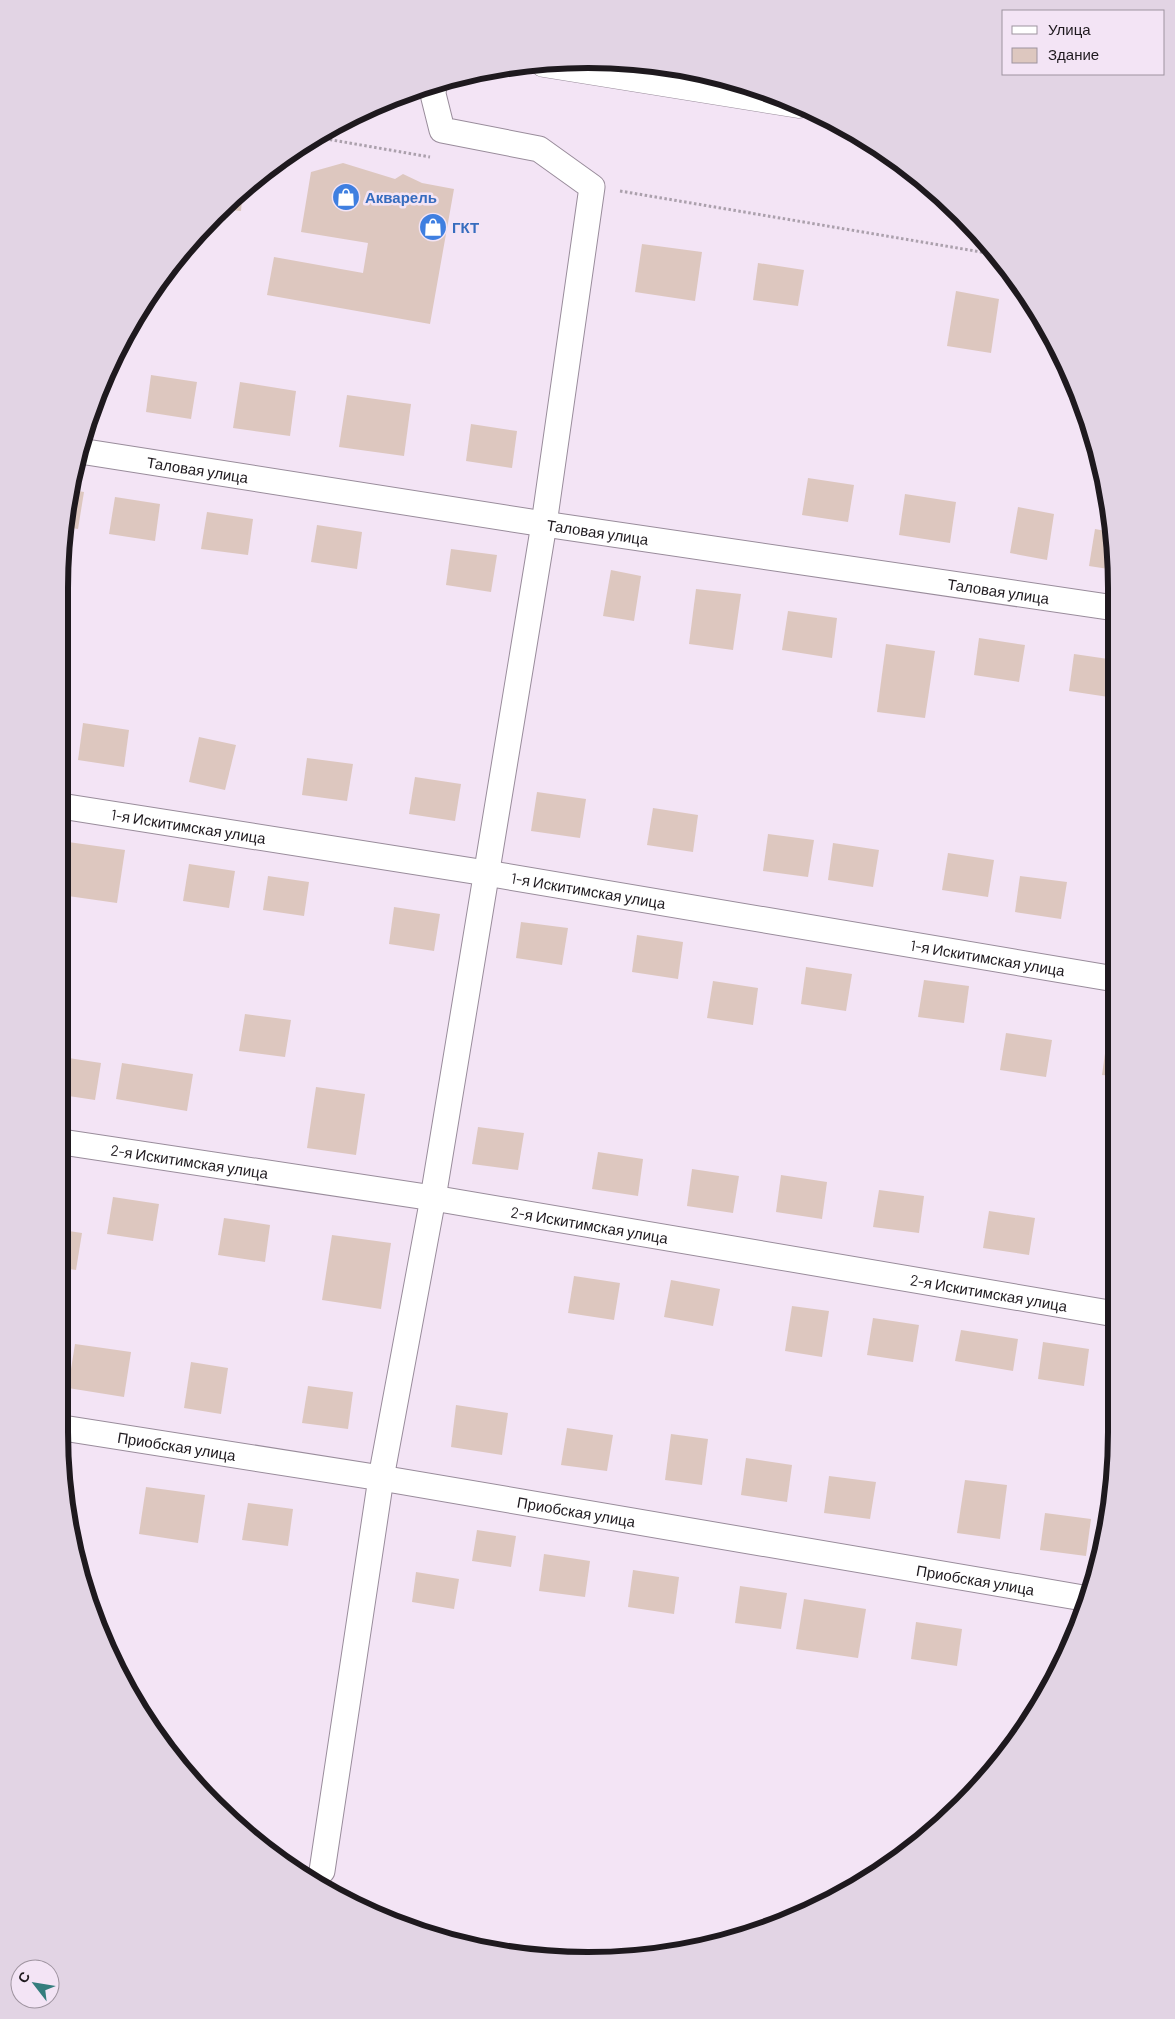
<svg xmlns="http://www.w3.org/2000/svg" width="1175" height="2019" font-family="Barlow,sans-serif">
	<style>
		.building { fill: #ddc7bf }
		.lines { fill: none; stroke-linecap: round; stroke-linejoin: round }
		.street-casing { stroke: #998c9b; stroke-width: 27 }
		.highway-casing { stroke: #998c9b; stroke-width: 29 }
		.path { stroke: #aba0ac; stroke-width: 3; stroke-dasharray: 2.5 2.5; stroke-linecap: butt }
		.street { stroke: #fff; stroke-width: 25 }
		.highway { stroke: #fff; stroke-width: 28 }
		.labels { text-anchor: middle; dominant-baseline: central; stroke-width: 5; stroke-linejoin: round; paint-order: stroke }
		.shop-label { font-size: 15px; font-weight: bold; fill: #366cbe; stroke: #f3e4f5; text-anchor: start }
		.street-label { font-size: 15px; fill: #1e191e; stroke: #f3e4f5 }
		.rim { fill: none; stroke: #1e191e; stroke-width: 6 }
	</style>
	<rect width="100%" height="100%" fill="#f3e4f5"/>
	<!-- building -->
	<g class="building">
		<polygon points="343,163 395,179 403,174 422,183 454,189 430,324 267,295 274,257 363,273 368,243 301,232 311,172"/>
		<polygon points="243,189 241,211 220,209"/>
		<polygon points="642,244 702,252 695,301 635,292"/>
		<polygon points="758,263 804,270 798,306 753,300"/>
		<polygon points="956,291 999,299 991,353 947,346"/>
		<polygon points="1046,324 1048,328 1055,345 1043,343"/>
		<polygon points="151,375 197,382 191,419 146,412"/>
		<polygon points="106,379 102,408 92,406 99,392"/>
		<polygon points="240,382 296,391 290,436 233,428"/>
		<polygon points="347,395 411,404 404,456 339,447"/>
		<polygon points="471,424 517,431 512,468 466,461"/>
		<polygon points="808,478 854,485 848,522 802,515"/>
		<polygon points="72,490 84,492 78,529 65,527"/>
		<polygon points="905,494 956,502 950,543 899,535"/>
		<polygon points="115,497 160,504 155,541 109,534"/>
		<polygon points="1018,507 1054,514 1047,560 1010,553"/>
		<polygon points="207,512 253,519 248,555 201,549"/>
		<polygon points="317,525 362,532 357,569 311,562"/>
		<polygon points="1095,529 1111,532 1115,553 1115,570 1089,566"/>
		<polygon points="451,549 497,555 491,592 446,585"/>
		<polygon points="611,570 641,576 634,621 603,616"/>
		<polygon points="696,589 741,594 733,650 689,644"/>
		<polygon points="788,611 837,618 832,658 782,650"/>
		<polygon points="979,638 1025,645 1019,682 974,675"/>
		<polygon points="886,644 935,651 925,718 877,712"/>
		<polygon points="1074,654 1115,660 1115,698 1069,691"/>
		<polygon points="83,723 129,730 124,767 78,760"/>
		<polygon points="199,737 236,745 225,790 189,782"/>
		<polygon points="307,758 353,764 347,801 302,795"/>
		<polygon points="415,777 461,784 455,821 409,814"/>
		<polygon points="537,792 586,799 580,838 531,831"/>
		<polygon points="653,808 698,815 693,852 647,845"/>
		<polygon points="768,834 814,840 808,877 763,871"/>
		<polygon points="61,841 125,850 117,903 61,895"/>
		<polygon points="833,843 879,850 873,887 828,880"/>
		<polygon points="948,853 994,860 988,897 942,890"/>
		<polygon points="189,864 235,871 229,908 183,901"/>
		<polygon points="268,876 309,882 304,916 263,910"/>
		<polygon points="1020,876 1067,882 1061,919 1015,912"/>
		<polygon points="394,907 440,914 434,951 389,944"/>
		<polygon points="521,922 568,928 562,965 516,958"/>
		<polygon points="637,935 683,942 678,979 632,972"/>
		<polygon points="806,967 852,974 846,1011 801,1004"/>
		<polygon points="924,980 969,986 964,1023 918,1017"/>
		<polygon points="713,981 758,988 753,1025 707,1018"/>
		<polygon points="245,1014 291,1020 285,1057 239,1051"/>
		<polygon points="1108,1032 1115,1033 1115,1076 1102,1075"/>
		<polygon points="1006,1033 1052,1040 1046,1077 1000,1070"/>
		<polygon points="62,1057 101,1063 95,1100 62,1095"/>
		<polygon points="122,1063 193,1074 187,1111 116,1099"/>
		<polygon points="316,1087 365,1094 356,1155 307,1148"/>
		<polygon points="478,1127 524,1133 518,1170 472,1164"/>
		<polygon points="598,1152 643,1159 638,1196 592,1189"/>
		<polygon points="692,1169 739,1176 733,1213 687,1206"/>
		<polygon points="781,1175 827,1182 822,1219 776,1212"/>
		<polygon points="879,1190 924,1196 919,1233 873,1227"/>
		<polygon points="113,1197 159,1204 153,1241 107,1234"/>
		<polygon points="989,1211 1035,1218 1029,1255 983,1248"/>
		<polygon points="224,1218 270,1225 265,1262 218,1255"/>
		<polygon points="62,1230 82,1233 76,1270 62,1268"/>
		<polygon points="332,1235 391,1243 381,1309 322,1300"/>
		<polygon points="574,1276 620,1283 614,1320 568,1313"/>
		<polygon points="671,1280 720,1289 713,1326 664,1317"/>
		<polygon points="792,1306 829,1311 822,1357 785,1351"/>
		<polygon points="873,1318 919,1325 913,1362 867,1355"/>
		<polygon points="961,1330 1018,1339 1013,1371 955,1361"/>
		<polygon points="1043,1342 1089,1349 1084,1386 1038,1379"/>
		<polygon points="75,1344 131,1352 124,1397 68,1388"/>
		<polygon points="191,1362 228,1368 221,1414 184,1408"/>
		<polygon points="308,1386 353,1392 348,1429 302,1423"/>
		<polygon points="456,1405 508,1413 502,1455 451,1447"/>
		<polygon points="567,1428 613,1435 607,1471 561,1465"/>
		<polygon points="671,1434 708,1439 702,1485 665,1480"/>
		<polygon points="746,1458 792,1465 787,1502 741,1495"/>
		<polygon points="829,1476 876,1482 870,1519 824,1513"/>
		<polygon points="965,1480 1007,1485 1000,1539 957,1533"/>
		<polygon points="146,1487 205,1495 198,1543 139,1534"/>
		<polygon points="248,1503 293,1509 288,1546 242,1540"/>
		<polygon points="1045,1513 1091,1519 1086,1556 1040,1550"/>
		<polygon points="477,1530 516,1536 511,1567 472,1561"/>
		<polygon points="544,1554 590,1561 585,1597 539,1591"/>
		<polygon points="633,1570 679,1577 674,1614 628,1607"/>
		<polygon points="416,1572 459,1579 454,1609 412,1602"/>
		<polygon points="740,1586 787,1593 781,1629 735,1623"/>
		<polygon points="804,1599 866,1609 858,1658 796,1649"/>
		<polygon points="916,1622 962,1629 957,1666 911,1659"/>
	</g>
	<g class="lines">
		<!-- street casing -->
		<g class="street-casing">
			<g id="street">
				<path id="s1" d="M80,451L544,524L1115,608"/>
				<path id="s2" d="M61,806L486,873L1115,979"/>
				<path id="s3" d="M62,1142L433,1198L1115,1314"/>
				<path id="s4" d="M63,1428L381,1478L1089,1599"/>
				<polyline points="322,1871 381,1478 433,1198 544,524 592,187 539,149 442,130 433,94 434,84"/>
			</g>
		</g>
		<!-- highway casing -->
		<g class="highway-casing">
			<polyline id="highway" points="544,63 799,104"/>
		</g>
		<!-- path -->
		<g class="path">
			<polyline points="315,137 430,157"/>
			<polyline points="620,191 993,254"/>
		</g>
		<!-- street -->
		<use href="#street" class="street"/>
		<!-- highway -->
		<use href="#highway" class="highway"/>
	</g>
	<!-- icons -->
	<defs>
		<g id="shop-disc" transform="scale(1.4375)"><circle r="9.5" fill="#3f7fe0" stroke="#f3e4f5"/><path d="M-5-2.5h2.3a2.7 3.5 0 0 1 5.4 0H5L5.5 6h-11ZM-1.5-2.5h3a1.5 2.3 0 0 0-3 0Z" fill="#fff"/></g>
	</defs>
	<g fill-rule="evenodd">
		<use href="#shop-disc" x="346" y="197"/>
		<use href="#shop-disc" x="433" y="227"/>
	</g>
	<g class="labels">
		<!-- shop labels -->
		<g class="shop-label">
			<text x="365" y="197">Акварель</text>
			<text x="452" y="227">ГКТ</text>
		</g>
		<!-- street labels -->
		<g class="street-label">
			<text stroke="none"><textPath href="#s1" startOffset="119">Таловая улица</textPath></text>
			<text stroke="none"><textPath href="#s1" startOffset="524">Таловая улица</textPath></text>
			<text stroke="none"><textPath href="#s1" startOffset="929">Таловая улица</textPath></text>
			<text stroke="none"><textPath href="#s2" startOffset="129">1-я Искитимская улица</textPath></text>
			<text stroke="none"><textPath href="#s2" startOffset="534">1-я Искитимская улица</textPath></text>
			<text stroke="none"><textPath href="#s2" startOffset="939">1-я Искитимская улица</textPath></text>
			<text stroke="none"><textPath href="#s3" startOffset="129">2-я Искитимская улица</textPath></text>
			<text stroke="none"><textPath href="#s3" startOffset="534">2-я Искитимская улица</textPath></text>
			<text stroke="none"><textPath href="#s3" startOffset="939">2-я Искитимская улица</textPath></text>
			<text stroke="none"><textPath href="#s4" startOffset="115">Приобская улица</textPath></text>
			<text stroke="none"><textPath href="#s4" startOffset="520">Приобская улица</textPath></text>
			<text stroke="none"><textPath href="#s4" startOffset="925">Приобская улица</textPath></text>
		</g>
	</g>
	<!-- crop -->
	<path d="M0 0H1175V2019H0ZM588 68H588A520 520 0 0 1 1108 588V1432A520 520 0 0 1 588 1952H588A520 520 0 0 1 68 1432V588A520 520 0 0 1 588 68Z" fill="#e2d4e4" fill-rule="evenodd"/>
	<path class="rim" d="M588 68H588A520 520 0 0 1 1108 588V1432A520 520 0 0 1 588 1952H588A520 520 0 0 1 68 1432V588A520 520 0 0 1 588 68Z"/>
	<!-- legend -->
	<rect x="1002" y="10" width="162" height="65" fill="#f3e4f5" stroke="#9e939f"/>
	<rect x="1012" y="26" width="25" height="8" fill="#ffffff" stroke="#9e939f"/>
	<text x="1048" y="35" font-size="15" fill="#1e191e">Улица</text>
	<rect x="1012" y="48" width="25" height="15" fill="#ddc7bf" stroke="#9e939f"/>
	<text x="1048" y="60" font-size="15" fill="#1e191e">Здание</text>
	<!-- north arrow -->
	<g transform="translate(35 1984) rotate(301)"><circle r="24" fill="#f3e4f5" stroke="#9e939f"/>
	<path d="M0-4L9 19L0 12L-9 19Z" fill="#347d7d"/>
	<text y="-8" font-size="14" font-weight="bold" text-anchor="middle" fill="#1e191e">С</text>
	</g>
</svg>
